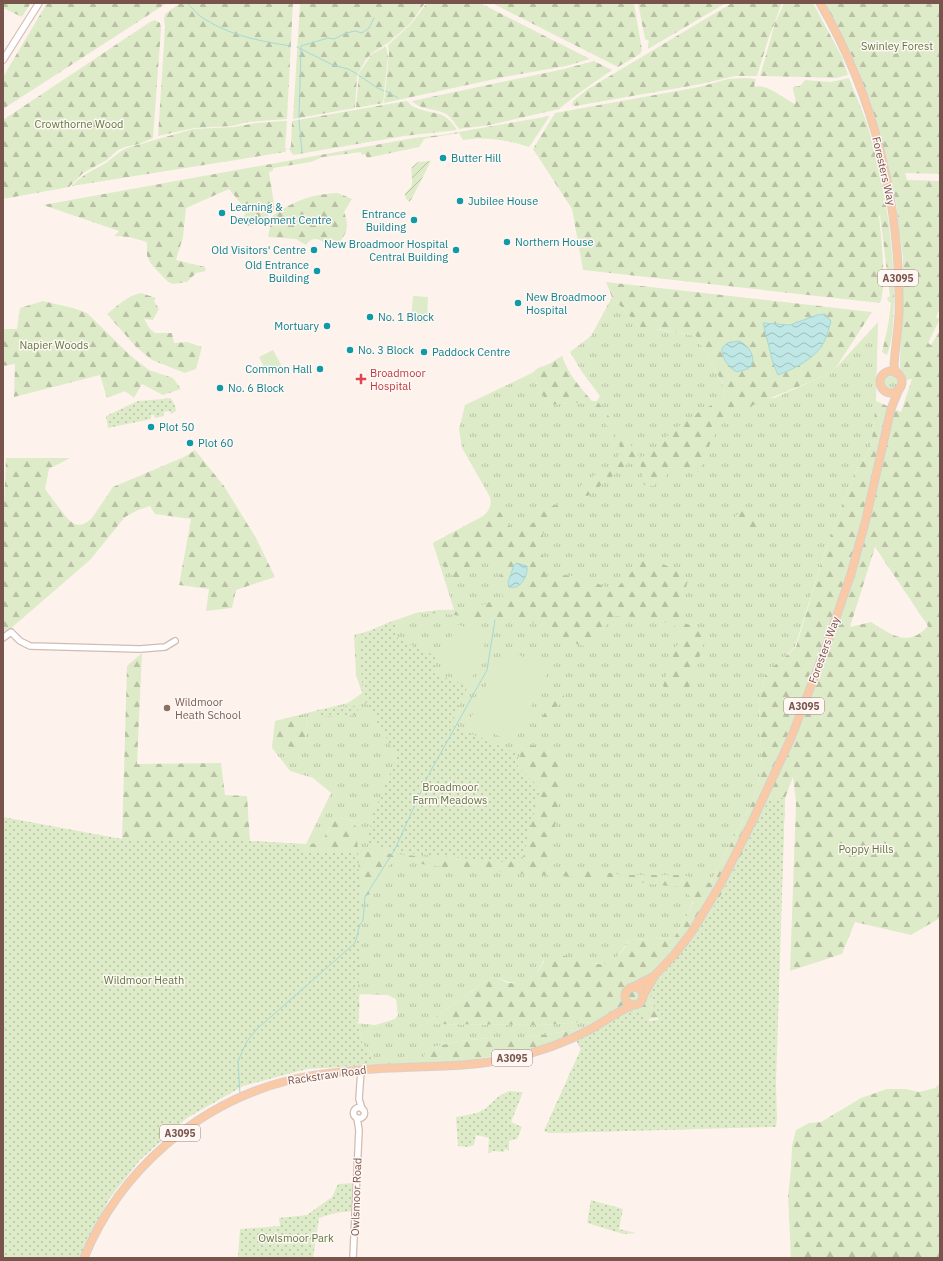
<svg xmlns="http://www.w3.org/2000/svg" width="943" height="1261" font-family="'IBM Plex Sans',sans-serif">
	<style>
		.grass { fill: url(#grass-tufts) }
		.forest { fill: url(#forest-firs); fill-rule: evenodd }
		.park { fill: url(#park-dots) }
		.garden { fill: url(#garden-furrows) }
		.pitch { fill: #deebc9 }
		.water { fill: url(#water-waves); stroke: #a5d9d6 }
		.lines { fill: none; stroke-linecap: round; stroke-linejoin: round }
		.stream { stroke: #a5d9d6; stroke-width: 1 }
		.tertiary-casing { stroke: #d2bbb3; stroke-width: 8 }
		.secondary-casing { stroke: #d7bbb3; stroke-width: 8 }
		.primary-casing { stroke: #d9cfcd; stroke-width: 9 }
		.tertiary { stroke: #fff; stroke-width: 5.5 }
		.secondary { stroke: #fff; stroke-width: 6 }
		.primary { stroke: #fac9a6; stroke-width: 7 }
		.culture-dot { fill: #0f9aa8; stroke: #fff7f3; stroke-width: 1.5 }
		.health-dot { fill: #e0444e; stroke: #fff7f3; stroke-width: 1.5 }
		.education-dot { fill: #8d6e63; stroke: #fff7f3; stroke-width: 1.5 }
		.labels { text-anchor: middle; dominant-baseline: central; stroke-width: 3; stroke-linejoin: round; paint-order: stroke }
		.shield { fill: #fff7f3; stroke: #a1857f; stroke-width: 1 }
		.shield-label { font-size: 10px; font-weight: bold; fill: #79544d }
		.park-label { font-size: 11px; fill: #5e7942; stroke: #fff7f3 }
		.culture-label { font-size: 11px; fill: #0d838f; stroke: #fff7f3; text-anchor: start }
		.street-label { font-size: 11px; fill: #79544d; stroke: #fff7f3 }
		.health-label { font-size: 11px; fill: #be3a42; stroke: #fff7f3; text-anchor: start }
		.education-label { font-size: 11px; fill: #785e54; stroke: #fff7f3; text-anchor: start }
	</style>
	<defs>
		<pattern id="grass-tufts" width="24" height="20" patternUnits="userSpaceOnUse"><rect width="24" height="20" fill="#deebc9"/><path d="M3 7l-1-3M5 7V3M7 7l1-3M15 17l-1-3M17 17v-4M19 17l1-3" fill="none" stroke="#b9c1a5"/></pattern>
		<pattern id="forest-firs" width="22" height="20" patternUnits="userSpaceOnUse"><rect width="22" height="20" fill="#deebc9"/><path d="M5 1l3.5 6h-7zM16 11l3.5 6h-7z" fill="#b9c1a5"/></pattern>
		<pattern id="park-dots" width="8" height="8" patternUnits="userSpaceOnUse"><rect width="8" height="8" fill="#deebc9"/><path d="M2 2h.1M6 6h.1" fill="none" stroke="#b9c1a5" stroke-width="1.8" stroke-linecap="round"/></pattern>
		<pattern id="garden-furrows" width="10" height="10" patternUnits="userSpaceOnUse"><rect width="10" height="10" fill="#deebc9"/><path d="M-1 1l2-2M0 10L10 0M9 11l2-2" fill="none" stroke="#b9c1a5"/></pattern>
		<pattern id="water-waves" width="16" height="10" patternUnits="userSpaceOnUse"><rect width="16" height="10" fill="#bfe7e5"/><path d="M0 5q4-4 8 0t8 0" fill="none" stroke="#a0bebc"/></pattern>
	</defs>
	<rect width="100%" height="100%" fill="#fdf3ec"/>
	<!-- grass -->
	<g class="grass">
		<path d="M612,297L639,326L696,336L722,382L725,399L774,398L817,379L835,369L878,322L876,401L871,447L854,475L838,516L822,561L795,647L779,662L766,672L759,701L762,769L753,801L710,883L695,895L689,912L674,938L630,940L614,961L606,964L543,961C541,965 538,972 535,975C522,986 510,984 496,977L487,980L426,1024L538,1025L585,1022L598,1023L590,1028L526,1037H499L460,1041L429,1048L425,1054L423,1064L374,1065L371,1052L363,1045L357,1023L375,1025L395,1019L398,1015L396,999L387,995L358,994L356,827L353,821L339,817L334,820L326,835L319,843L306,844L331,793L313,778L290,771L272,748L273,737L275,741L305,740L308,726L306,718L299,715L348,703L362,693L356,675L354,635L369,631L390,622L416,613L439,610H454L433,543L483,516C489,511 492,505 490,497L462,448L459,429L465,405L532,373L548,405L597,401L600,396L582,372L570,352L591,336Z"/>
		<circle cx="891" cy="382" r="8"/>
	</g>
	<!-- forest -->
	<g class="forest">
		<polygon points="3,3 31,3 22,17 3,8"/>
		<polygon points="47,3 167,3 3,109 3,77"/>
		<polygon points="180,3 293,3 287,119 248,122 232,126 194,128 158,136 165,27 164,19 165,14"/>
		<polygon points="300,3 425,3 410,24 388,43 372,53 365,61 357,76 355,108 293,119"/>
		<polygon points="427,3 480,3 590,59 566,66 504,77 384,103 389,53 388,45 411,24"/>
		<polygon points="492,3 634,3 642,50 640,54 618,67"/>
		<polygon points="638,3 726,3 648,49 648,45 649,41 645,39"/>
		<polygon points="732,3 782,3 768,40 757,76 735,76 701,84 575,106 572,105 573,101 588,89"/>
		<polygon points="784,3 813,3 842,57 848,75 836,78 760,76 775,23"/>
		<path d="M824,3H940V174L905,173L907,180L940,181V308L936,317L940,319L928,343L931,345L940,330V918L911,935L855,922L842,954L790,971L796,802L793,777L785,798L778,1004L775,1014L668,1016L643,1020L598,1023L585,1022L538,1025L426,1024L487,980L496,977C500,979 506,983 510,983C518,984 530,979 536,974C541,968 543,958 552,956C558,954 567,956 573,958C606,967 610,970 630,940L674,938L689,912L693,902L689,895L682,887L668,886L607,878L555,876L450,868L393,860L370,894L361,898L359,1022H319L123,882L122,839L127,666L142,653L137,764L221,763L225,795L247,796L250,841L306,844L319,843L326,835L334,820L339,817L353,821L356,827L358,851L476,861L521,755L523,743L557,697L563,694L566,701L555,707L545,725L533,738L530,745L557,749L562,764L560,789L549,869L599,871L623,875H683L710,883L753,801L762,769L759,701L766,672L779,662L796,647L822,561L838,516L854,475L871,447L876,401L901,412L912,379L906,380L904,373L900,370V358L903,302V259L896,202L881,143L859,71L849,50ZM875,547L928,626C908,648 892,635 871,622L850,627Z"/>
		<polygon points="155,20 160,23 161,29 153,138 139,144 125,147 118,150 107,160 83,173 69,187 3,199 3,120 150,22"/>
		<polygon points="386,46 388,57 383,103 356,108 359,73 372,54"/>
		<path d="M594,61L612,70L579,93L559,109L490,125L459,129C454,123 451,116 444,113C433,108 421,110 412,101L564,69Z"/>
		<path d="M745,78L756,79L754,87C765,82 786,100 795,104C797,97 792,93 793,87L800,86L805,80L831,82L849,78C854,91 860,105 865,118C884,176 894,240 894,301C893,318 894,338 887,355L882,352L888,326L891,303L888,301L887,298L890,296L880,215L879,216C881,234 887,288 880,303L583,270L572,209L533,149L555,113L699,87L728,79Z"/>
		<path d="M406,101C410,103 412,107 416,108C436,116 443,108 457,130L404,136L293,155L289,149L291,146L292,121Z"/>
		<path d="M550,116L529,147C507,140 486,136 463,140L459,133L424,139L419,147L367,158L365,154L362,155L361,152L323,157L311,162L273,168V171L269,172L275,210C257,222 264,229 239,224L247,211L229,189L186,208L183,237L176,260L205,267L206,271L196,273L187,282L173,284L168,282L151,264L147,256V242L129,237L114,236L119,231L43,205L414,138L441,135Z"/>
		<path d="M282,121H287L285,148H287L285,152L72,186C84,173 91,172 106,163C113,158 118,152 127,148L193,129L234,127L256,123Z"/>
		<path d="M338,193L352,199L344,212C349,225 348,232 339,243L331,239L323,242C317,237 310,238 306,245L296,239L268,237L272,216C294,201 311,194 338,193Z"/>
		<path d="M606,282L872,312L835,369L817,379L727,416L712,439L699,472L682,470L674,467L664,478L653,486L644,485L640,462L632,460L588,496L581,495L578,489L586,480L611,467L620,454L619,440L587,402L548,405L532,373L538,368L549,364L562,356C569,375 579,386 592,401H597L640,457L646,456C670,432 694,411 725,399L722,382L696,336L658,329L652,332L639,326L612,297Z"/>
		<path d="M141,293L156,298L154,301L159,309L153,320L144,319L150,329L155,333H172L174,343L187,342L202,347L196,369L185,373L152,360L136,347L107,314C117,306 128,295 141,293Z"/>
		<polygon points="43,301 73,308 87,313 131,356 149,370 173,378 181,389 163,395 142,384 134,398 125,391 107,398 100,375 14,397 15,364 3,366 3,329 17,329 20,308"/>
		<path d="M195,450L224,486L256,538L275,577L236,590L232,608L206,611L209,589L179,585L191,519L155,514L150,506L138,510L125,517L90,560L9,630L3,634V531L6,458H70L49,469L45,489C50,496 55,502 60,509C70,522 77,532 92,518L113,487L184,457Z"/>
		<polygon points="564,503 566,503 567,507 566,509 549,520 545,525 545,530 541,539 542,548 544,570 547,575 551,577 562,575 572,576 588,579 614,591 646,556 682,573 688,580 680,609 680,615 684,623 702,629 706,637 689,688 667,690 663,686 670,664 670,652 682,641 684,636 679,628 655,618 615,616 599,633 593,649 571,642 523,617 516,617 509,623 440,613 418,614 416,613 439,610 473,609 494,600 503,599 499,582 503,567 503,560 499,558 473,565 463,570 461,576 462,580 458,582 454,578 448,571 441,564 433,543 457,530 465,530 475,526 488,519 495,513 500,512 512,529 517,529 533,523 543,510 552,506"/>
		<path d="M743,509H751L756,514L760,523L755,530L750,533C741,529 737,527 735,517Z"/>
		<polygon points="299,715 306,718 308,727 305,740 295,747 283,746 275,741 273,737 275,721"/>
		<polygon points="590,1028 696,1129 549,1133 544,1131 581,1049 576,1040 463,1062 423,1064 425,1054 429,1048 460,1041 499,1037 526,1037"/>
		<polygon points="940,1083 940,1258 791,1258 788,1196 791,1169 792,1146 796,1130 809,1123 821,1122 861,1098 887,1089 906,1089 919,1092 935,1088"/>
	</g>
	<!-- park -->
	<g class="park">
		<path d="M170,398C173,400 176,407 176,411L171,414L170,411L164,412V416L155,418L154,415H151V419L108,428L106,416L138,401L163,399Z"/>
		<polygon points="395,620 398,639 438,657 433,673 468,686 451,725 518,754 518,767 540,789 523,858 503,862 397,852 367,842 372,817 397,757 363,697 359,637 360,635"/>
		<polygon points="352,705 356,707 358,710 355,715 318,717 317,710"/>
		<polygon points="785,798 776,1084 777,1119 776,1127 549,1133 544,1131 581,1049 576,1040 611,1022 623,1012 642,1012 650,1021 659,1019 651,999 653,985 692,940 722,893 769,799"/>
		<polygon points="3,817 122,839 253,841 300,844 301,851 358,851 361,925 357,1023 363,1045 371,1052 374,1065 307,1069 243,1086 187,1118 140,1160 109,1199 81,1258 3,1258"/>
		<polygon points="509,1091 523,1092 511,1122 522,1127 517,1139 509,1141 509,1151 505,1149 504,1152 492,1151 491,1153 488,1153 489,1138 476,1135 474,1145 468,1147 458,1146 456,1117 477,1113 486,1108 499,1096"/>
		<polygon points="353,1183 353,1211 335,1213 319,1218 313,1258 238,1258 240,1229 280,1226 279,1218 307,1215 332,1197 338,1184"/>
		<polygon points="591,1200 623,1209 619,1229 636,1233 623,1234 587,1223"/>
	</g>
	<!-- garden -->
	<path class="garden" d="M431,161L410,202L407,200C402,193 407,192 411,187C414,180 410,174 412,167L418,162Z"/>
	<!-- pitch -->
	<g class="pitch">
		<polygon points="413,296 428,297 427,323 411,322"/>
		<polygon points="273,350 283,368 269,376 259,357"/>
		<polygon points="456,624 488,635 471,681 439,670"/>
		<polygon points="504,648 549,669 514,743 469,722"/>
	</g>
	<!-- water -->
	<g class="water">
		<path d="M825,314L831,321C829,328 827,336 824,342C816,358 794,369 778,375L773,363L763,323L790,325L817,315Z"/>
		<path d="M739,341C749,345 758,359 749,368C746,370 740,371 737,372C727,367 722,358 722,348L727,343Z"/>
		<path d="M517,563L527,566C528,576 521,590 509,587L508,582L514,565Z"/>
	</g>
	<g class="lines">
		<!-- stream -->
		<g class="stream">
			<path d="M187,3C192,7 196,13 200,16C227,35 259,41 291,46"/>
			<polyline points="297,47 333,65 348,69 357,74"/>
			<path d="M358,75C367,80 374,87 384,91"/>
			<polyline points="386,91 398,98"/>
			<polyline points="299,118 301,46 328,38 334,39 346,33 355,31 362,33 369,28 374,18"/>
			<polyline points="299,120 302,152"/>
			<polyline points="429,774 487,670 495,620"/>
			<polyline points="3,1026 6,1030"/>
			<polyline points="240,1094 238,1061 247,1041 257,1029 355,943 360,924 363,921 365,897 395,849 428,776"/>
		</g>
		<!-- tertiary casing -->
		<g class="tertiary-casing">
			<g id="tertiary">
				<polyline points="3,638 11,632 20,641 30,646 140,649 165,647 175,641"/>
				<polyline points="361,1070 359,1099 362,1109"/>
				<circle cx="359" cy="1113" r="5.5"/>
				<polyline points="353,1258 359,1130 357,1118"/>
			</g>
		</g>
		<!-- secondary casing -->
		<g class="secondary-casing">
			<polyline id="secondary" points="3,60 39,3"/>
		</g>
		<!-- primary casing -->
		<g class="primary-casing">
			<g id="primary">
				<path d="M820,3C875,97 901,206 899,314C898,332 895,349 894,366L896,373"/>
				<circle cx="891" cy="382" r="11"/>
				<circle cx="634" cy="996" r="9"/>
				<polyline points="631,988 654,976"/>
				<polyline points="643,996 655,975 674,955 691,933 720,885 752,822 791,738 827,644 851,574 865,523 891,409 899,389"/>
				<path d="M84,1258C120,1170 198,1103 290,1080C313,1074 337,1072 360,1070C409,1065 459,1069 507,1059C536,1053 563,1044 589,1030C604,1022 618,1011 633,1005"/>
			</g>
		</g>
		<!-- tertiary -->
		<use href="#tertiary" class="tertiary"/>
		<!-- secondary -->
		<use href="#secondary" class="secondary"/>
		<!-- primary -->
		<use href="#primary" class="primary"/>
	</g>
	<!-- markers -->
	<g class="culture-dot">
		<circle cx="443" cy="158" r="4"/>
		<circle cx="460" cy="201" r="4"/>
		<circle cx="222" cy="213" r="4"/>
		<circle cx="414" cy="220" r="4"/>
		<circle cx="507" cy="242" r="4"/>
		<circle cx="314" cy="250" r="4"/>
		<circle cx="456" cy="250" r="4"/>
		<circle cx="317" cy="271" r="4"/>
		<circle cx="518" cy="303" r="4"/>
		<circle cx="370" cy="317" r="4"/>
		<circle cx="327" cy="326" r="4"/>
		<circle cx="350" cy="350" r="4"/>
		<circle cx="424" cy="352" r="4"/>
		<circle cx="320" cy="369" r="4"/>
		<circle cx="220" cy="388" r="4"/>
		<circle cx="151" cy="427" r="4"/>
		<circle cx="190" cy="443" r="4"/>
	</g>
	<path class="health-dot" d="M359 373h4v4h4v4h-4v4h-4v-4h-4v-4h4z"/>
	<circle class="education-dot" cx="167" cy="708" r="4"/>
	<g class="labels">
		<!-- shield labels -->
		<g class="shield">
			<rect x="878" y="270" width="40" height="16" rx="3"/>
			<rect x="784" y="698" width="40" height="16" rx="3"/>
			<rect x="492" y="1050" width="40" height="16" rx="3"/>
			<rect x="160" y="1125" width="40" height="16" rx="3"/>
		</g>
		<g class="shield-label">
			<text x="898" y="278">A3095</text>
			<text x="804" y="706">A3095</text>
			<text x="512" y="1058">A3095</text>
			<text x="180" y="1133">A3095</text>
		</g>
		<!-- park labels -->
		<g class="park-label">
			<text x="897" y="46">Swinley Forest</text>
			<text x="79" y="124">Crowthorne Wood</text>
			<text x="54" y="345">Napier Woods</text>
			<text x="450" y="787">Broadmoor<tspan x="450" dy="13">Farm Meadows</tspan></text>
			<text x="866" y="849">Poppy Hills</text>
			<text x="144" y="980">Wildmoor Heath</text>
			<text x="296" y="1238">Owlsmoor Park</text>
		</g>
		<!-- culture labels -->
		<g class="culture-label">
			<text x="451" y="158">Butter Hill</text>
			<text x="468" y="201">Jubilee House</text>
			<text x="230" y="207">Learning &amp;<tspan x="230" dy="13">Development Centre</tspan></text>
			<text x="406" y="214" text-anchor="end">Entrance<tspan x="406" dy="13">Building</tspan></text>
			<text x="515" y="242">Northern House</text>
			<text x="448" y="244" text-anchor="end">New Broadmoor Hospital<tspan x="448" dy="13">Central Building</tspan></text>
			<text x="306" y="250" text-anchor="end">Old Visitors' Centre</text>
			<text x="309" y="265" text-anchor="end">Old Entrance<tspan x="309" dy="13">Building</tspan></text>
			<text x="526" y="297">New Broadmoor<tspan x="526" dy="13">Hospital</tspan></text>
			<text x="378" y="317">No. 1 Block</text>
			<text x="319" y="326" text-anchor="end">Mortuary</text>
			<text x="358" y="350">No. 3 Block</text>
			<text x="432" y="352">Paddock Centre</text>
			<text x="312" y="369" text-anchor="end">Common Hall</text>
			<text x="228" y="388">No. 6 Block</text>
			<text x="159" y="427">Plot 50</text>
			<text x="198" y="443">Plot 60</text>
		</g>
		<!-- street labels -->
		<g class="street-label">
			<text transform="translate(884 171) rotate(77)">Foresters Way</text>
			<text transform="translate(824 650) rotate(-70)">Foresters Way</text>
			<text transform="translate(327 1075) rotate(-8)">Rackstraw Road</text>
			<text transform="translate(356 1197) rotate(-88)">Owlsmoor Road</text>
		</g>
		<!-- health labels -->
		<g class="health-label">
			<text x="370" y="373">Broadmoor<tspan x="370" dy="13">Hospital</tspan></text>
		</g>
		<!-- education labels -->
		<g class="education-label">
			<text x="175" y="702">Wildmoor<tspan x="175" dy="13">Heath School</tspan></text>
		</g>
	</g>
	<!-- border -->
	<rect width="943" height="1261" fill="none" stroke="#79544d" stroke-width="8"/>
</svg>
